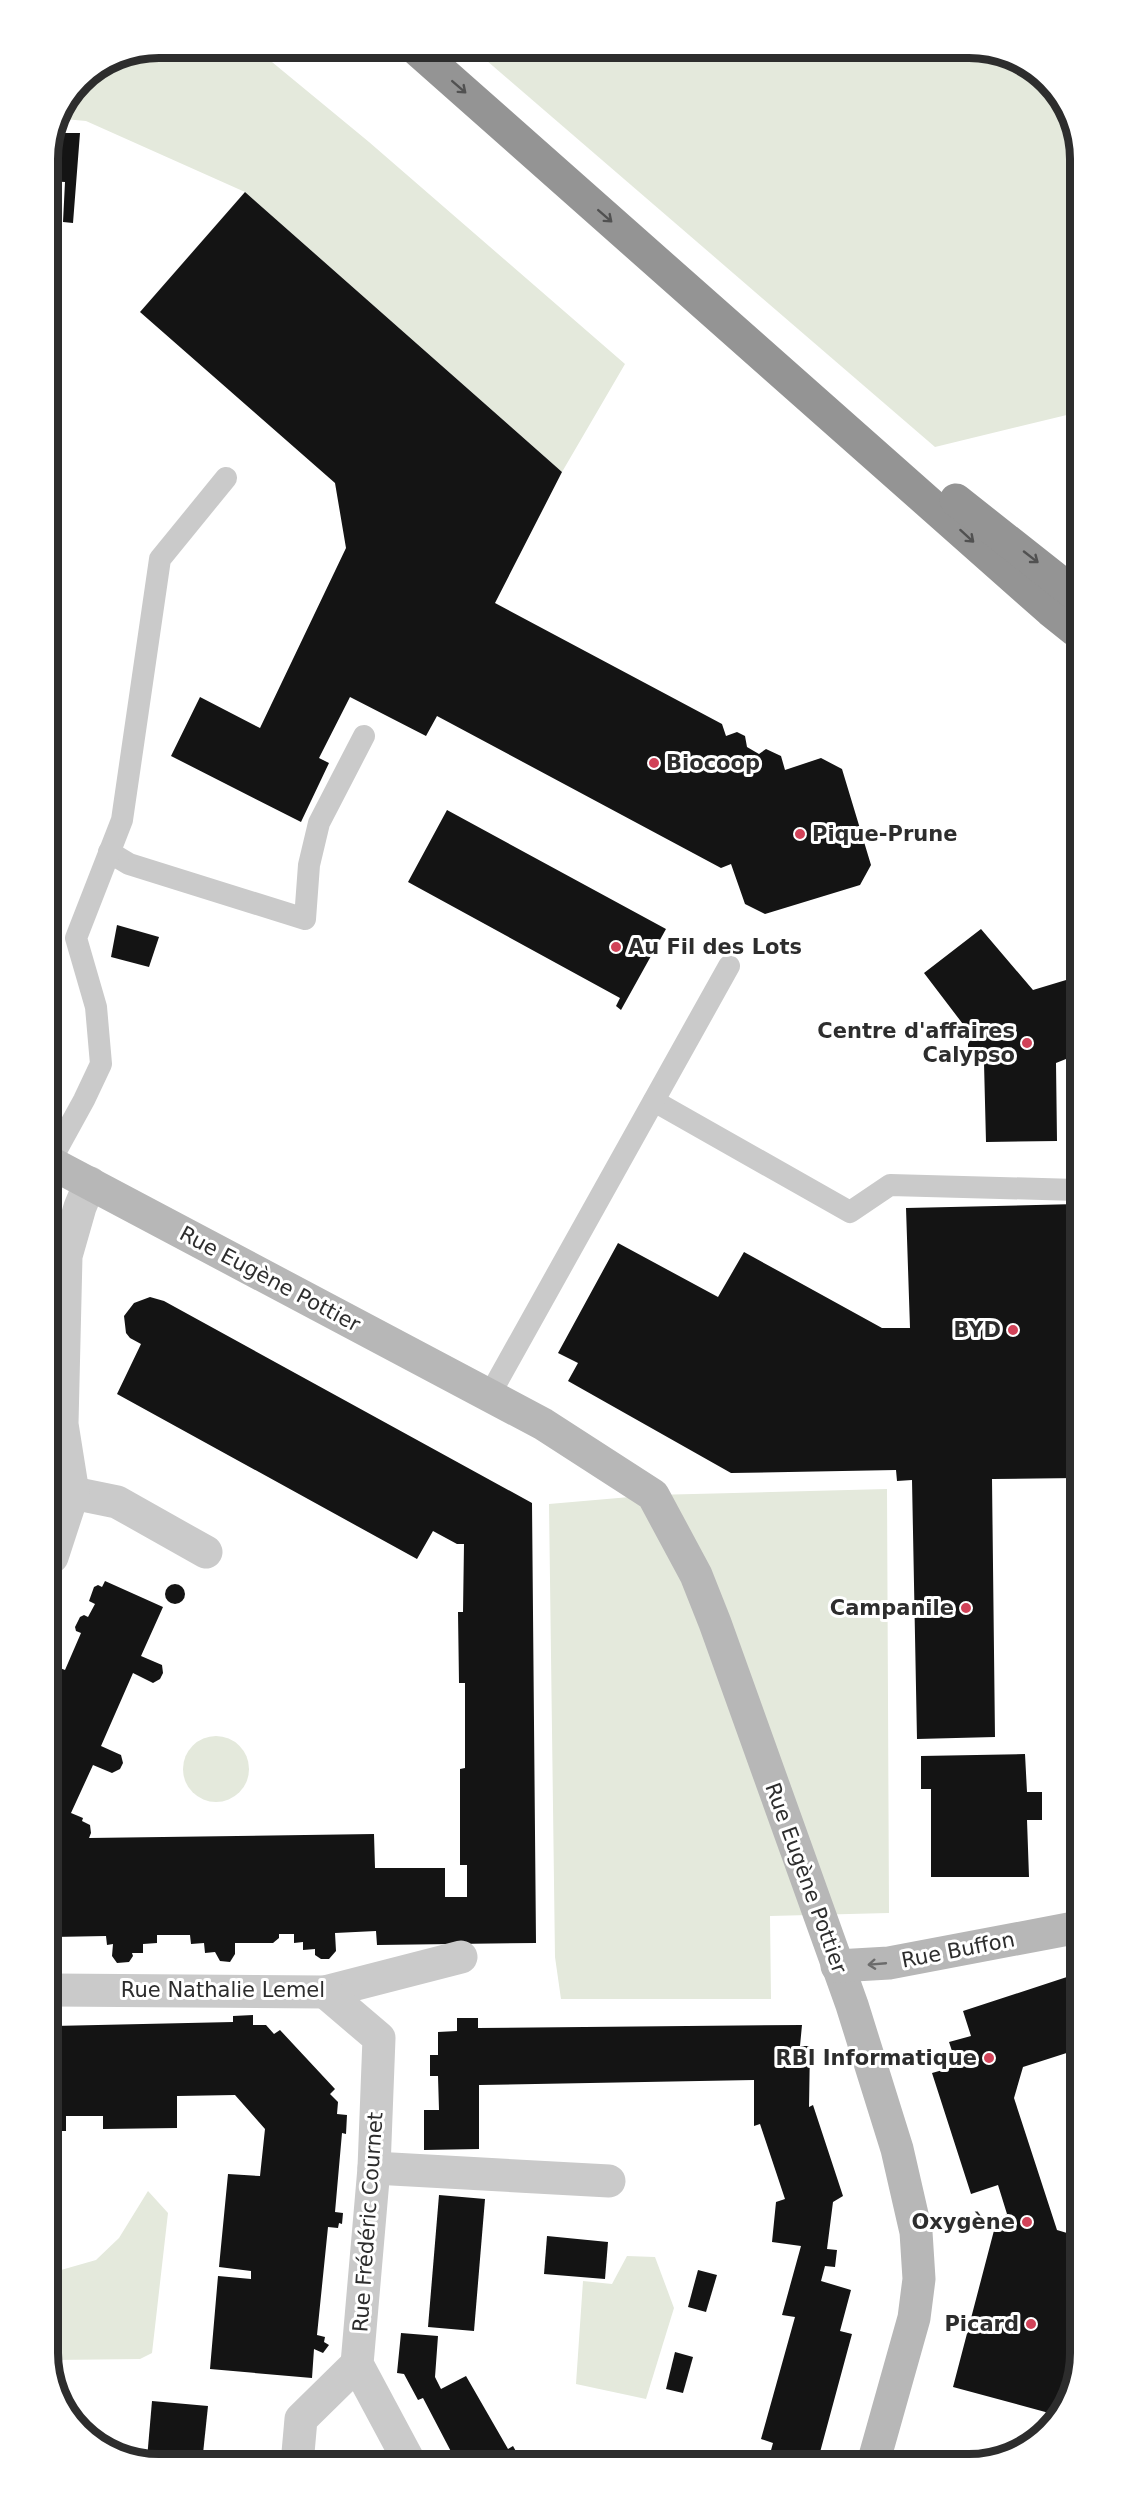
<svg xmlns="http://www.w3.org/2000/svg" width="1128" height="2513" font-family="'DejaVu Sans',sans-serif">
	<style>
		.green { fill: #e4e9dc }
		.building { fill: #141414 }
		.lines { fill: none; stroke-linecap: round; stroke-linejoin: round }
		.lane { stroke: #cacaca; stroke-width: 22 }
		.street { stroke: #cacaca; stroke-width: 33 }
		.secondary { stroke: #b7b7b7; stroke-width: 33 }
		.highway { stroke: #949494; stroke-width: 33 }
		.oneway { stroke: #515151 }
		.oneway2 { stroke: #6b6b6b }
		.poi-dot { fill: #d14258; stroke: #fff; stroke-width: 2 }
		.labels { text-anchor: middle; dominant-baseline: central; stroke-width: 6; stroke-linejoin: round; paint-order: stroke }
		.poi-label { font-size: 21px; font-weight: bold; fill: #2d2d2d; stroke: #fff; text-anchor: end }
		.street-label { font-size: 21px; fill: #2d2d2d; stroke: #fff }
		.rim { fill: none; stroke: #2d2d2d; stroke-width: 8 }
	</style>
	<rect width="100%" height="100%" fill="#fff"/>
	<!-- green -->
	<g class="green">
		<polygon points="160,48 255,48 369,142 625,364 562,472 245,192 86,121 64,119 81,80 117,56"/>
		<polygon points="472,48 976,48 1037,71 1074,123 1075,413 935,447"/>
		<polygon points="887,1489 889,1913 770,1916 771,1999 561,1999 555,1957 549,1504 653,1495"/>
		<circle cx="216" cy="1769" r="33"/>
		<polygon points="148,2191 168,2213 152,2353 140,2359 54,2360 54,2272 96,2260 119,2238"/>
		<polygon points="627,2256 655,2257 674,2308 646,2399 576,2384 583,2281 612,2284"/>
	</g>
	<!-- building -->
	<g class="building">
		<polygon points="59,128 59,133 80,133 73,223 63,222 65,182 48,181 48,153"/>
		<polygon points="245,192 562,472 495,603 722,724 726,736 737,732 745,736 747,747 759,754 766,749 781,756 785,770 821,758 842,769 871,865 860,885 765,914 745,904 731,864 721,868 437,716 426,736 350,697 319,758 329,763 301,822 171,756 200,697 260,728 346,548 335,483 140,312"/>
		<polygon points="447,810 666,929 621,1010 616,1006 620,998 408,882"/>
		<polygon points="117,925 159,937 149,967 111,957"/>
		<polygon points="981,929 1033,990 1076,977 1076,1055 1056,1063 1057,1141 986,1142 984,1063 975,1061 968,1054 968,1044 972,1036 924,973"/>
		<polygon points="1077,1204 1078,1478 992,1479 995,1737 917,1739 912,1480 897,1481 896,1470 731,1473 568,1381 578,1363 558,1353 618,1243 718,1297 744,1252 882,1328 910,1328 906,1208"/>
		<polygon points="150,1297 164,1301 532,1503 536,1943 377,1945 376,1931 335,1933 336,1951 329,1959 321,1959 315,1955 315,1949 303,1950 303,1942 294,1943 294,1934 279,1934 279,1938 273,1943 235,1943 235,1954 230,1962 220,1961 215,1952 205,1953 204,1943 191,1944 190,1935 157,1935 157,1943 143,1944 143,1953 132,1953 133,1956 129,1962 117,1963 112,1956 113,1944 107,1945 106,1936 53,1937 52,1698 57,1686 52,1684 52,1678 56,1670 60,1668 65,1670 81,1633 76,1631 75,1627 80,1617 84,1615 88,1617 95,1604 89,1601 94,1587 98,1585 102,1587 105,1581 163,1607 141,1656 162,1665 163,1673 160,1679 153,1683 133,1673 101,1746 121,1755 123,1763 120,1769 112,1773 93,1765 71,1813 83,1818 82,1821 90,1825 91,1833 89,1838 374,1834 375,1868 445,1868 445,1897 467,1897 467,1865 460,1865 460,1769 465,1768 465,1683 459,1683 458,1612 463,1612 464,1544 457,1544 433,1531 417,1559 117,1394 141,1344 130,1338 126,1333 124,1316 134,1303"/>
		<circle cx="175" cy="1594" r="10"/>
		<polygon points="1025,1754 1027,1792 1042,1792 1042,1820 1027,1820 1029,1877 931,1877 931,1789 921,1789 921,1756"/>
		<polygon points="1079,1973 1079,2049 1023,2067 1014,2098 1057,2230 1077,2236 1072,2255 1080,2257 1080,2354 1060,2416 953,2387 997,2219 1007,2214 998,2185 971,2194 932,2073 957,2066 949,2042 971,2036 963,2011"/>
		<polygon points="253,2015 253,2025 266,2025 274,2034 280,2030 335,2089 330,2094 338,2102 337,2114 347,2115 346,2134 342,2133 335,2212 343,2213 342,2224 339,2223 338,2228 328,2227 317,2335 325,2337 324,2342 329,2345 323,2353 314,2349 312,2378 210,2369 218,2276 251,2279 251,2271 219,2267 228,2174 260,2176 265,2129 235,2095 177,2096 177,2128 103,2129 103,2116 66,2116 66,2131 53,2131 53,2026 233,2022 233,2016"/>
		<polygon points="457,2018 478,2018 478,2028 802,2025 800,2046 810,2046 809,2107 813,2105 843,2196 833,2202 827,2249 837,2250 835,2267 825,2266 821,2281 851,2290 840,2331 852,2334 819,2456 821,2456 820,2460 768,2461 773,2443 761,2439 795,2317 782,2315 801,2246 772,2242 776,2202 785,2199 760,2124 754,2126 754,2080 479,2085 479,2149 424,2150 424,2110 439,2110 438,2076 430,2076 430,2055 438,2055 438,2032 457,2031"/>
		<polygon points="439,2195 485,2199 474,2331 428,2327"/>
		<polygon points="547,2236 608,2242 605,2279 544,2274"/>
		<polygon points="698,2270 717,2275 706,2312 688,2307"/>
		<polygon points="401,2333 438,2336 435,2377 441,2389 466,2376 508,2449 513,2446 522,2462 457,2463 423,2398 418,2400 404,2374 397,2373"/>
		<polygon points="675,2352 693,2357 683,2393 666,2389"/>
		<polygon points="152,2401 208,2406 202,2463 147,2459"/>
		<polygon points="226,2459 264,2462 264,2464 225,2464"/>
	</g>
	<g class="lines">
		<!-- lane -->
		<g class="lane">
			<polyline points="109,852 129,864 305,919 309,865 319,823 364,736"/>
			<polyline points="654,1101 850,1212 890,1185 1077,1190"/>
			<polyline points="51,1160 84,1100 101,1064 96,1007 76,938 122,820 160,559 226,478"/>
			<polyline points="489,1396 729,966"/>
		</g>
		<!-- street -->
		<g class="street">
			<polyline points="73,1493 117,1502 206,1552"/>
			<polyline points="52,1557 73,1493 62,1424 66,1256 80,1207 90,1183"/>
			<polyline points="53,1990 325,1992 461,1957"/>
			<polyline points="325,1992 379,2038 374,2168 357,2364 410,2463"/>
			<polyline points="374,2168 609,2181"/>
			<polyline points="297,2464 301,2419 357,2364"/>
		</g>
		<!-- secondary -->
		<g class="secondary">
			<polyline points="51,1163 543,1424 653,1495 696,1575 715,1623 852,2005 897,2149 916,2232 919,2279 914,2318 874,2460"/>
			<polyline points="837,1966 889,1963 1079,1927"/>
		</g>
		<!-- highway -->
		<g class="highway">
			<polyline points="415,48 1050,610 1075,630"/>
			<polyline points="956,500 1075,594"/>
		</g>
	</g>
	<!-- one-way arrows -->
	<defs><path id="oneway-shaft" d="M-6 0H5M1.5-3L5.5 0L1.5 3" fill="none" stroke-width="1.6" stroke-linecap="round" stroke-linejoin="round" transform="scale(1.5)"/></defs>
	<g class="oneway">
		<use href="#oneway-shaft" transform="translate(459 87) rotate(41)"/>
		<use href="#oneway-shaft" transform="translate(605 216) rotate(41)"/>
		<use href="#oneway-shaft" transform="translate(967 536) rotate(42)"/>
		<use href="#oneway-shaft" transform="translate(1031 557) rotate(38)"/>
	</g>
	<use class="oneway2" href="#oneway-shaft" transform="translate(877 1964) rotate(175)"/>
	<!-- markers -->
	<g class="poi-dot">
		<circle cx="654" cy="763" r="6"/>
		<circle cx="800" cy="834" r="6"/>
		<circle cx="616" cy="947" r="6"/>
		<circle cx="1027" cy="1043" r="6"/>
		<circle cx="1013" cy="1330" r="6"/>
		<circle cx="966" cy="1608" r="6"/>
		<circle cx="989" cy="2058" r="6"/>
		<circle cx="1027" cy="2222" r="6"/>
		<circle cx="1031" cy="2324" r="6"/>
	</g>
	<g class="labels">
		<!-- poi labels -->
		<g class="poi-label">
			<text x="666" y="763" text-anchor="start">Biocoop</text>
			<text x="812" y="834" text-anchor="start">Pique-Prune</text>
			<text x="628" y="947" text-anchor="start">Au Fil des Lots</text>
			<text x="1015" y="1031">Centre d'affaires<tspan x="1015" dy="24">Calypso</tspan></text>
			<text x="1001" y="1330">BYD</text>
			<text x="954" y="1608">Campanile</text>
			<text x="977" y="2058">RBI Informatique</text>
			<text x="1015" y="2222">Oxygène</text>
			<text x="1019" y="2324">Picard</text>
		</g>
		<!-- street labels -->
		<g class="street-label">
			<text transform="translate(270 1279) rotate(28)">Rue Eugène Pottier</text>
			<text transform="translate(806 1878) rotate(70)">Rue Eugène Pottier</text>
			<text transform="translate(958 1950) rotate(-11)">Rue Buffon</text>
			<text x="223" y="1990">Rue Nathalie Lemel</text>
			<text transform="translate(368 2222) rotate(-86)">Rue Frédéric Cournet</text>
		</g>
	</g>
	<!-- crop -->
	<path d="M0 0H1128V2513H0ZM159 58H969A101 101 0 0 1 1070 159V2353A101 101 0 0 1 969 2454H159A101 101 0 0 1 58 2353V159A101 101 0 0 1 159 58Z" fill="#fff" fill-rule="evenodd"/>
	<path class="rim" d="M159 58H969A101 101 0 0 1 1070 159V2353A101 101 0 0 1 969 2454H159A101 101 0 0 1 58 2353V159A101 101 0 0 1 159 58Z"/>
</svg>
